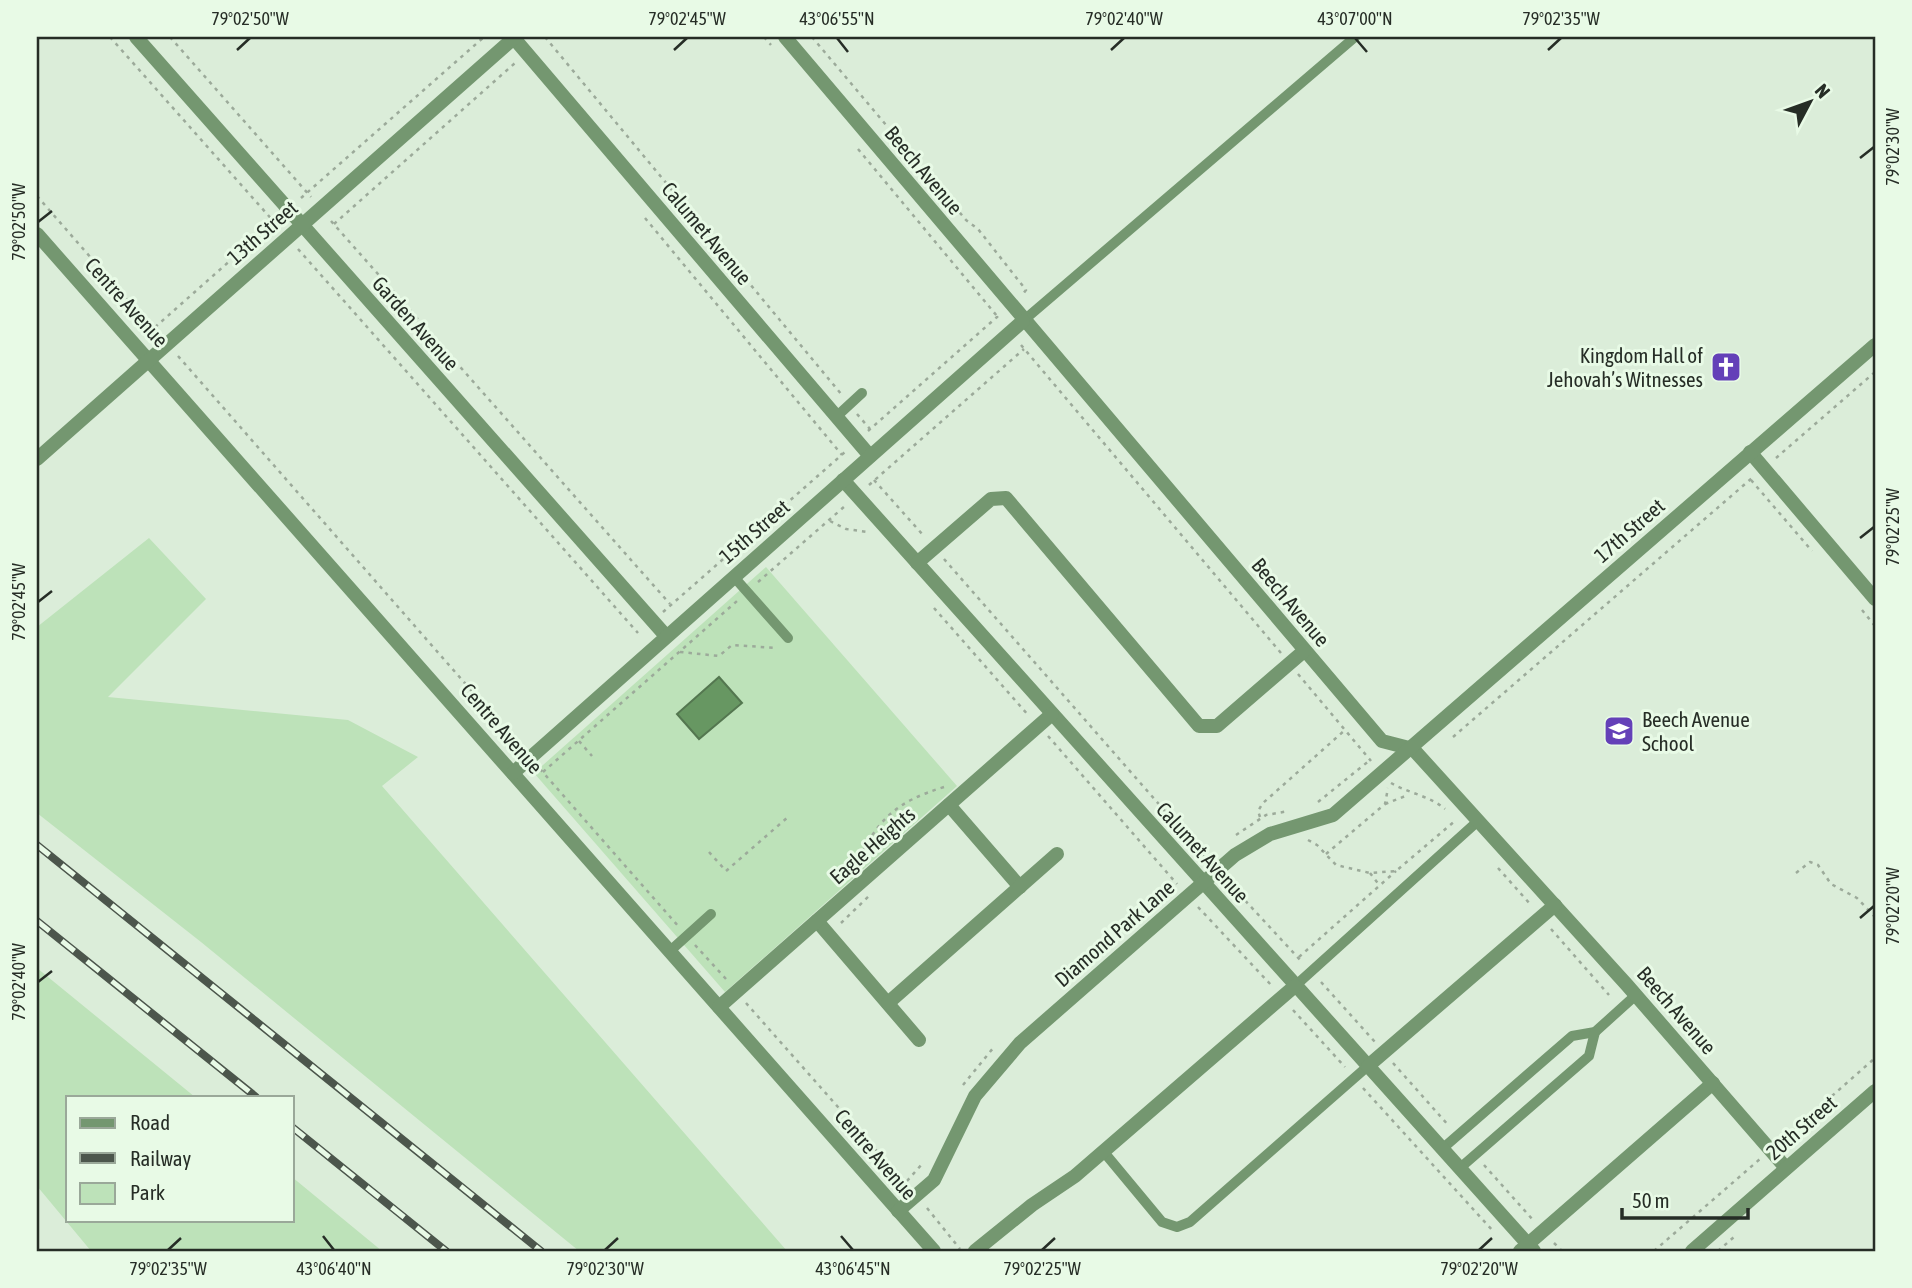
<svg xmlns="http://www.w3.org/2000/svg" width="1912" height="1288" font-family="'Asap Condensed',sans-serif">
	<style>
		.green { fill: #bde2b9 }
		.water { fill: #679762; stroke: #547750; stroke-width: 2 }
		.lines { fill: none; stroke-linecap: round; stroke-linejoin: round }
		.path { stroke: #9caa9a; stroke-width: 2.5; stroke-dasharray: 3.5 5; stroke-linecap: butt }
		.lane { stroke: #749770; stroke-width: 10 }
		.street { stroke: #749770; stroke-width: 14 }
		.rail-casing { stroke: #4c564c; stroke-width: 8 }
		.rail { stroke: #e8fae6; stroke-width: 5; stroke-dasharray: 16; stroke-linecap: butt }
		.ticks { fill: none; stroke: #262d26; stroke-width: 2.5 }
		.labels { text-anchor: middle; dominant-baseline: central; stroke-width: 6; stroke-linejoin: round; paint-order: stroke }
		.street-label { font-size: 21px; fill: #262d26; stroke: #e8fae6 }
		.poi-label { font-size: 21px; fill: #262d26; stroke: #e8fae6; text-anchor: end }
		.neatline { fill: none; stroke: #262d26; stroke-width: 2.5 }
		.ticks-label { font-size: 18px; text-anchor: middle; fill: #262d26 }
	</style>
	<rect width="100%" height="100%" fill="#dbedd9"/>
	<!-- green -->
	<g class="green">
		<polygon points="149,538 206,599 108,697 348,720 418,757 382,786 787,1251 579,1251 201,942 37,813 37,627"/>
		<polygon points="766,567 957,786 725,992 534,773"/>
		<polygon points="37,968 195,1097 68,1097 68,1220 292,1220 292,1177 382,1251 91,1251 37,1186"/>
	</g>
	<!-- water -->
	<polygon class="water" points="719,677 742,703 699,739 677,714"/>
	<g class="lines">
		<!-- path -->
		<g class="path">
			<polyline points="110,37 275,223"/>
			<polyline points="170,37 311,197"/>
			<polyline points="545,37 842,395"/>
			<polyline points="764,37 771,45"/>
			<polyline points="812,37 966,220 978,229 1026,290 1023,294"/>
			<polyline points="858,149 997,316"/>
			<polyline points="37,196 153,329"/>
			<polyline points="301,198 484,37"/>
			<polyline points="645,218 842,455"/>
			<polyline points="331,221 670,604"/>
			<polyline points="334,224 515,63"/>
			<polyline points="298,249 638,633"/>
			<polyline points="157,333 153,329 277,219"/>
			<polyline points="1021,345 1281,653"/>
			<polyline points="178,356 520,746"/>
			<polyline points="857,414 870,429"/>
			<polyline points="868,431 997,317 1001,321"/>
			<polyline points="1776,458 1875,372"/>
			<polyline points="874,480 923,535"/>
			<polyline points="1751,480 1812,551"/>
			<polyline points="869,485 1024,349"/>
			<polyline points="830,521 846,529 867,532"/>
			<polyline points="944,559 1207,859"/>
			<polyline points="758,582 845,506"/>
			<polyline points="934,608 1029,716"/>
			<polyline points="1862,610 1875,626"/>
			<polyline points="663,612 845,452"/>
			<polyline points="680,652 719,656 732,645 777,648"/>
			<polyline points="1298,674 1371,761"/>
			<polyline points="1048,736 1177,884"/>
			<polyline points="1453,737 1752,478"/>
			<polyline points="579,741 592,756"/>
			<polyline points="540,769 679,927"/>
			<polyline points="543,772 737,601"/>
			<path d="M1391,783C1408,793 1430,796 1445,809"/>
			<polyline points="1318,802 1370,760"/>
			<polyline points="1385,804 1408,795"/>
			<polyline points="1260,817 1258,811 1263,803 1345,730"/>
			<polyline points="1236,835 1266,815 1289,811"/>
			<polyline points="1308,840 1317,845 1336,865 1370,873 1396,871 1456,820"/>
			<polyline points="709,852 726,871 788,817"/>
			<polyline points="1326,854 1385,804 1388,788"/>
			<path d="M856,865C877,820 895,802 944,787"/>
			<polyline points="1498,868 1531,905"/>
			<polyline points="1370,873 1380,886"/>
			<polyline points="1796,873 1810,862 1818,865 1831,884 1857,898 1875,917"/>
			<polyline points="1228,882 1302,962"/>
			<polyline points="1198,907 1272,986"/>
			<polyline points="841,923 869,896"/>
			<polyline points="1551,929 1609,995"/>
			<polyline points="695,945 726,979"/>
			<polyline points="1299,957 1396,871"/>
			<polyline points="1321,982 1375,1042"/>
			<polyline points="746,1003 906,1184"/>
			<polyline points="1293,1010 1345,1067"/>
			<polyline points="1393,1063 1449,1126"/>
			<polyline points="963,1085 994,1047"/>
			<polyline points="1363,1088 1493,1231"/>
			<polyline points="1781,1141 1875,1058"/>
			<polyline points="1484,1165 1533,1220"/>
			<polyline points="907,1181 923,1163"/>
			<polyline points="927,1208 960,1249"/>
			<polyline points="1554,1243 1562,1251"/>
			<polyline points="1654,1251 1760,1159"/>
			<polyline points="1718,1251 1734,1237"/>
		</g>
		<!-- lane -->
		<g class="lane">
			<polyline points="1023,321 1355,37"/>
			<polyline points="836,417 862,393"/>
			<polyline points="734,577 788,638"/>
			<polyline points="670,951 711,914"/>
			<polyline points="1295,986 1478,821"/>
			<polyline points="1442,1149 1572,1036 1595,1032 1636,995"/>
			<polyline points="1103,1151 1162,1222 1177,1227 1190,1222 1368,1066"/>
			<polyline points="1460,1168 1589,1056 1595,1032"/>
		</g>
		<!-- street -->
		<g class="street">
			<polyline points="136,37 666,636"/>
			<polyline points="513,37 870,456"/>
			<polyline points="785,37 1382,741 1413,749 1627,985 1786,1168"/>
			<polyline points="37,234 934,1251"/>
			<polyline points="1750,452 1875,599"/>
			<polyline points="37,459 515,37"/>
			<polyline points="843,480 1534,1251"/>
			<polyline points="917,563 991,499 1006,498 1199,726 1217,726 1304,651"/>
			<polyline points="513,773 1023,321"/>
			<polyline points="949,805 1020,887"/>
			<polyline points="817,921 919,1040"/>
			<polyline points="888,1003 1057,854"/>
			<polyline points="719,1007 1052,714"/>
			<polyline points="1368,1066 1555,905"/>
			<polyline points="898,1211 934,1180 975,1096 1020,1043 1235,855 1270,834 1333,815 1875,345"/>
			<polyline points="975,1251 1032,1205 1075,1176 1295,986"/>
			<polyline points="1520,1251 1713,1083"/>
			<polyline points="1692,1251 1875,1091"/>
		</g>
		<!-- rail casing -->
		<g class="rail-casing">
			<g id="rail">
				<polyline points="37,845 541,1251"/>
				<polyline points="37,921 256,1097"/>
				<polyline points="292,1127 446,1251"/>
			</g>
		</g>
		<!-- rail -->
		<use href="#rail" class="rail"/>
	</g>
	<!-- ticks -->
	<path class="ticks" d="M837,38L848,52M1355,38L1367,52M237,50L250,38M674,50L687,38M1111,50L1124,38M1548,50L1561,38M1860,158L1874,147M38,222L52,211M1860,538L1874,527M38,602L52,591M1860,918L1874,906M38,982L52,971M323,1236L334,1250M841,1236L853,1250M168,1250L181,1238M605,1250L618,1238M1042,1250L1055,1238M1479,1250L1492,1238"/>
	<!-- icons -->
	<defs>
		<g id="church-square" transform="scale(1.575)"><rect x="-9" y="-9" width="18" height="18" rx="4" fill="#6440b8" stroke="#e8fae6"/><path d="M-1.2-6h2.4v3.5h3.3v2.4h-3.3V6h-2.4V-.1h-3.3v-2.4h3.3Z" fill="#fff"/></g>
		<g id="school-square" transform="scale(1.575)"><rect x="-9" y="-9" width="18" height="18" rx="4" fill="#6440b8" stroke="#e8fae6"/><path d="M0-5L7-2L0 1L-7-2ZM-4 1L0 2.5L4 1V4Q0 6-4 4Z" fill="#fff"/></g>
	</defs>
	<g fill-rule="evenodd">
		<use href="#church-square" x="1726" y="367"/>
		<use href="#school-square" x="1619" y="731"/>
	</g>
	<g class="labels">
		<!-- street labels -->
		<g class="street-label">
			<text transform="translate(924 170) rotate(50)">Beech Avenue</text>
			<text transform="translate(262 232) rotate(-41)">13th Street</text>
			<text transform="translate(707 233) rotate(50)">Calumet Avenue</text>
			<text transform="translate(127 302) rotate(48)">Centre Avenue</text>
			<text transform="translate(416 323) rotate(48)">Garden Avenue</text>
			<text transform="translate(1629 530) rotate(-41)">17th Street</text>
			<text transform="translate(754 531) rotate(-41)">15th Street</text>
			<text transform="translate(1291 602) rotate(50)">Beech Avenue</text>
			<text transform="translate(502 728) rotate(49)">Centre Avenue</text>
			<text transform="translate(872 845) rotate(-41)">Eagle Heights</text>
			<text transform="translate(1203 852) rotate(48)">Calumet Avenue</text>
			<text transform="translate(1114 933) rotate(-41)">Diamond Park Lane</text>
			<text transform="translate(1677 1010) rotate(49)">Beech Avenue</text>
			<text transform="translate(1801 1127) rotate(-41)">20th Street</text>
			<text transform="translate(876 1154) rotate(49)">Centre Avenue</text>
		</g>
		<!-- poi labels -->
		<g class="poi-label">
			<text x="1703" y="355">Kingdom Hall of<tspan x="1703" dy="24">Jehovah’s Witnesses</tspan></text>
			<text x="1642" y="719" text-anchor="start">Beech Avenue<tspan x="1642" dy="24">School</tspan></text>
		</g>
	</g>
	<!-- border -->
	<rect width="1912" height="1288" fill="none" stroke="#e8fae6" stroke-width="77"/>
	<!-- legend -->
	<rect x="66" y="1096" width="228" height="126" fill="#e8fae6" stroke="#9aa899" stroke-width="2"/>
	<rect x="80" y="1118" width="35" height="10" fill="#749770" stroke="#9aa899" stroke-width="2"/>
	<text x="130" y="1130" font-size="21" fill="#262d26">Road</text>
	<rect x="80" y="1153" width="35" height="10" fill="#4c564c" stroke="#9aa899" stroke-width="2"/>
	<text x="130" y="1166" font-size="21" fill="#262d26">Railway</text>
	<rect x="80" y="1183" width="35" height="21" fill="#bde2b9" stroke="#9aa899" stroke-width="2"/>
	<text x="130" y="1200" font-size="21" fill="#262d26">Park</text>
	<!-- north arrow -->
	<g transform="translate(1810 102) rotate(49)" stroke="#e8fae6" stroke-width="5" paint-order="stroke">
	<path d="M0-5L12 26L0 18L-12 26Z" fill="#262d26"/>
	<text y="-10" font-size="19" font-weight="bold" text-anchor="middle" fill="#262d26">N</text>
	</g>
	<!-- scale -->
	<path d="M1622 1208v10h126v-10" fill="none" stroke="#262d26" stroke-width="3.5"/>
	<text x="1632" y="1208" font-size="21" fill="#262d26" stroke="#e8fae6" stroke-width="5" paint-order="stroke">50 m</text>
	<rect x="38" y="38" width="1836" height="1212" class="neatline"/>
	<g class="ticks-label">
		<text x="250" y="25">79°02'50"W</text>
		<text x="687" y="25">79°02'45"W</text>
		<text x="837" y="25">43°06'55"N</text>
		<text x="1124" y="25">79°02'40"W</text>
		<text x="1355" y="25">43°07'00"N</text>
		<text x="1561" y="25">79°02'35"W</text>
		<text transform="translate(1893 147) rotate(-90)" y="6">79°02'30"W</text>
		<text transform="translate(19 222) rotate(-90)" y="6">79°02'50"W</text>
		<text transform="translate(1893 527) rotate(-90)" y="6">79°02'25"W</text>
		<text transform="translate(19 602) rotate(-90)" y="6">79°02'45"W</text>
		<text transform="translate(1893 906) rotate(-90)" y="6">79°02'20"W</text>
		<text transform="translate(19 982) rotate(-90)" y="6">79°02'40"W</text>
		<text x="168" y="1275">79°02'35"W</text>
		<text x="334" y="1275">43°06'40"N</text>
		<text x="605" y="1275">79°02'30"W</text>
		<text x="853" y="1275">43°06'45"N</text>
		<text x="1042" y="1275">79°02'25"W</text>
		<text x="1479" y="1275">79°02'20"W</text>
	</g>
</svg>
